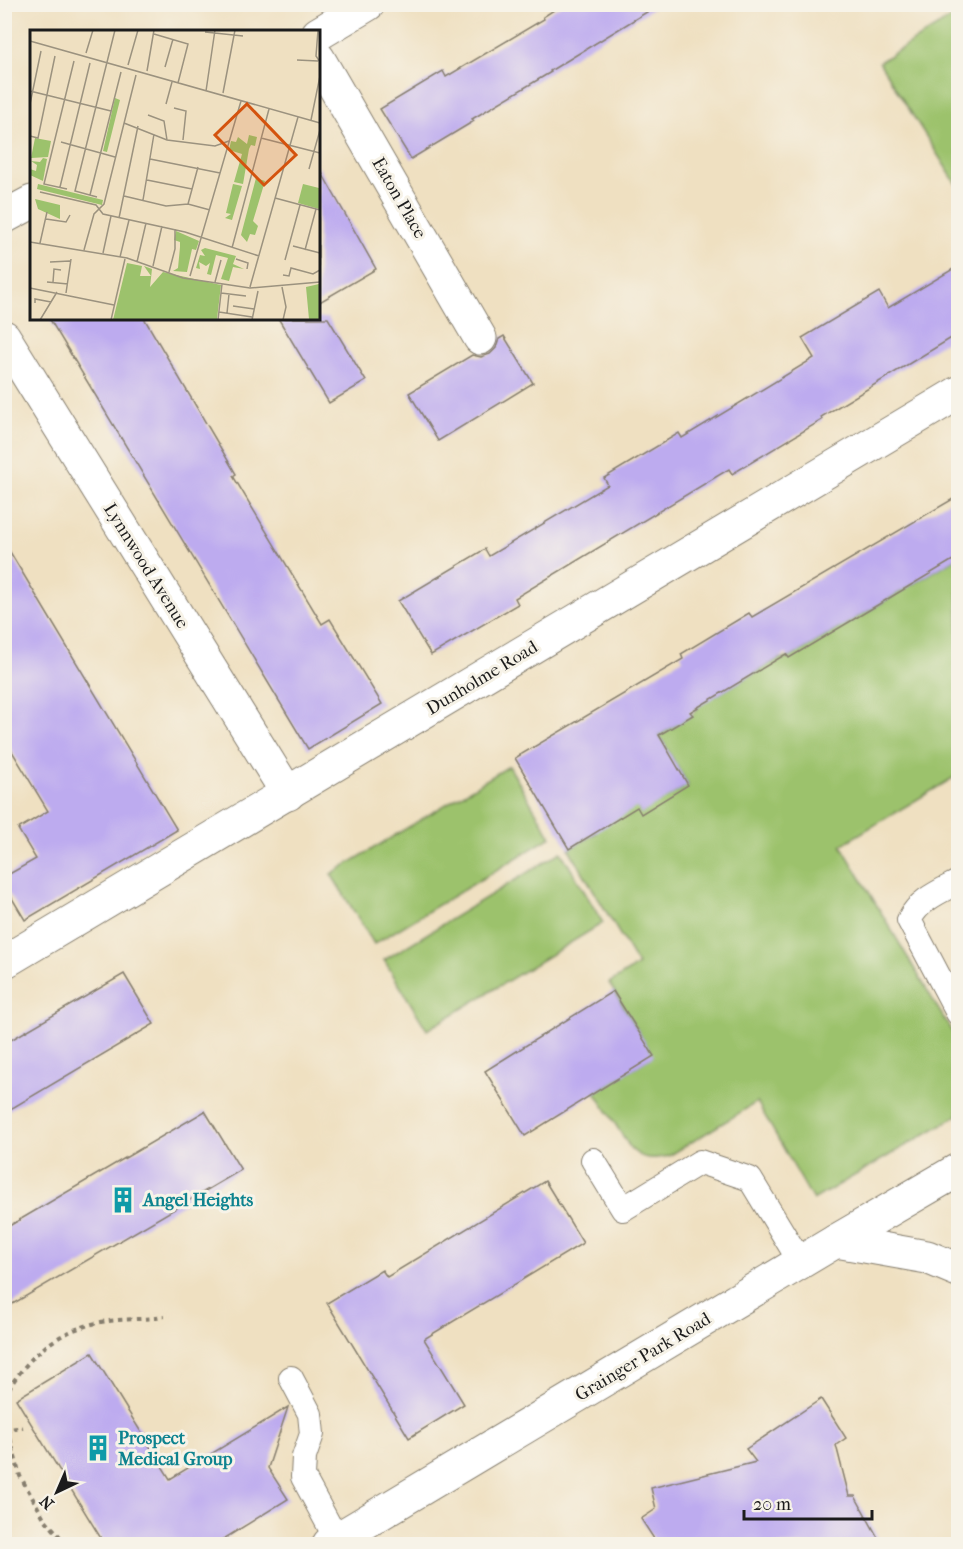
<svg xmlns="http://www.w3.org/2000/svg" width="963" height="1549" font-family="'IM FELL French Canon',serif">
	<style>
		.green { fill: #9cc26c; stroke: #5c6f44; stroke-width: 1.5 }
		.building { fill: #bdabef }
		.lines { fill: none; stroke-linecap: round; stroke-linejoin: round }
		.service-casing { stroke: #867e6e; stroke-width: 26 }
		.minor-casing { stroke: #867e6e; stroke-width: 35 }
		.tertiary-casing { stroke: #867e6e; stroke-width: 35 }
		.path { stroke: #867e6e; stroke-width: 4; stroke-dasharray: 4.5 4.5; stroke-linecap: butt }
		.service { stroke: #fff; stroke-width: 24 }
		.minor { stroke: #fff; stroke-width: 33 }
		.tertiary { stroke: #fff; stroke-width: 33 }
		.labels { text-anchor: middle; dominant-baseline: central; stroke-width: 6; stroke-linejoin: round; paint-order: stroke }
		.street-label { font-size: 18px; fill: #1c1c1c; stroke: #f7f3e8 }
		.culture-label { font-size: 18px; font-weight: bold; fill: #0d838f; stroke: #f7f3e8; text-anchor: start }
		.inset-road { fill: none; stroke: #9b927f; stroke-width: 1.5 }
		.view { fill: #d4530e; fill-opacity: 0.15; stroke: #d4530e; stroke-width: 3 }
		.inset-edge { fill: none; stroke: #1c1c1c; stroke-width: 3 }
	</style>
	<rect width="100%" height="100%" fill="#f7f3e8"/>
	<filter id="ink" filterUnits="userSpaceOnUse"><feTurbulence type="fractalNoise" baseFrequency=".0167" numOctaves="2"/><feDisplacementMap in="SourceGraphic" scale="12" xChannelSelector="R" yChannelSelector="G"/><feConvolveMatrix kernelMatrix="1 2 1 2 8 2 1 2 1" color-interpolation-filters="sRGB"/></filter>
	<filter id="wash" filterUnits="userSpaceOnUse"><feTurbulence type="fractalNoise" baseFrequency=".008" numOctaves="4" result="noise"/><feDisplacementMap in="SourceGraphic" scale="24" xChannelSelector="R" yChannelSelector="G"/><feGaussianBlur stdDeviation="1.35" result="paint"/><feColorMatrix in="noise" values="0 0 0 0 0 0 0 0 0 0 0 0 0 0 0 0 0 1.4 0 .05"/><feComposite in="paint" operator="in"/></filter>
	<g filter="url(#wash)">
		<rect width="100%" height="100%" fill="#efe0c1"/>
		<!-- green -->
		<g class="green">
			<polygon points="958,14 958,187 879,62"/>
			<path d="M958,557V775L841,845L958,1042V1115L813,1200L757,1102L669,1156C653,1159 644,1161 631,1149L595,1092L653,1056L609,983L638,965L569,849L596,833L575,800L618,775L641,813L688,785L659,735L692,715L700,705L778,659L789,658Z"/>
			<polygon points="509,766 551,837 374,944 331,874"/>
			<polygon points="561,852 603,923 427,1030 384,960"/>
		</g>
		<g id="blocks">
			<!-- building -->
			<g class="building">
				<polygon points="563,4 660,4 550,71 551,72 472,119 474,121 411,159 380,109 443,71 446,77 544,19 543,17"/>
				<polygon points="318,166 376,269 318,303"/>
				<polygon points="958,266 958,334 821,417 822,420 732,474 729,469 515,598 518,604 431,655 398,601 485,549 489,556 608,485 604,478 679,433 682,438 814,358 802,338 879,292 888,308"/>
				<polygon points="49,318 144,318 236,474 233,476 322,624 330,619 382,704 308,749"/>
				<polygon points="278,318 328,318 366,381 329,403"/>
				<polygon points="504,336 533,383 438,441 409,393 472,355 481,357 490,354 496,348 499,339"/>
				<polygon points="958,496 958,557 789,658 786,654 690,712 693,715 659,735 688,785 641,814 637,807 569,849 515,758 683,659 681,654 749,613 752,617"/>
				<polygon points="4,542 177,830 25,920 4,885 4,877 36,859 18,829 48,811 4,738"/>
				<polygon points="124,974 154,1024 4,1113 4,1044"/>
				<polygon points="613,991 654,1056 525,1136 485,1071"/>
				<polygon points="205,1111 241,1170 4,1309 4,1229"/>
				<polygon points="545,1181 583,1243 424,1339 464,1404 409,1438 327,1303 382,1270 387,1277"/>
				<polygon points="92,1353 170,1479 288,1407 268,1468 288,1499 214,1545 105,1545 16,1399"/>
				<polygon points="821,1399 846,1438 836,1445 849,1496 855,1496 882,1545 658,1545 641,1519 656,1509 651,1488 756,1462 746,1449"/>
			</g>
		</g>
	</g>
	<g filter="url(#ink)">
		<use href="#blocks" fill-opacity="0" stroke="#867e6e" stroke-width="1.5"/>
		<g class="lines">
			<!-- service casing -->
			<g class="service-casing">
				<g id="service">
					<path d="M958,882C939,892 919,900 909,920L958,1013"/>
					<polyline points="593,1160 623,1209 700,1162 750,1179 801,1263"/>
					<polyline points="291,1378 310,1414 312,1434 304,1457 303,1477 337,1540"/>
				</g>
			</g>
			<!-- minor casing -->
			<g class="minor-casing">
				<g id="minor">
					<polyline points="318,58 480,338"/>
					<polyline points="4,337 288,794"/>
					<polyline points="4,962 958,393"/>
					<polyline points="836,1241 927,1257 958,1270"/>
					<polyline points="329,1544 836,1241 958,1170"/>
				</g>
			</g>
			<!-- tertiary casing -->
			<g class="tertiary-casing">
				<g id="tertiary">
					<polyline points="318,34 368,4"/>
					<polyline points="4,217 32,202"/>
				</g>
			</g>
			<!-- path -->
			<g class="path">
				<path d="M4,1397C29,1352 64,1324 118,1320C133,1319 149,1319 164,1317"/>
				<polyline points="4,1430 23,1427"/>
				<polyline points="8,1430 20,1476 44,1518 66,1544"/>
			</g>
			<!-- service -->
			<use href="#service" class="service"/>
			<!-- minor -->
			<use href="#minor" class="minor"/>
			<!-- tertiary -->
			<use href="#tertiary" class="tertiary"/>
		</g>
	</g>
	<!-- icons -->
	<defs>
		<g id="building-bare" transform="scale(2.07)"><path d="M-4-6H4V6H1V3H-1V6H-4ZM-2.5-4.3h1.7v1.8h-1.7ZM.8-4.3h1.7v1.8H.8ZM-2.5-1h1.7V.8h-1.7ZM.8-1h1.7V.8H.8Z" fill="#0f9aa8" stroke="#f7f3e8" stroke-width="2.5" paint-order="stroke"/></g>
	</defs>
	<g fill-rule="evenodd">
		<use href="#building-bare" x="123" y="1200"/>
		<use href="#building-bare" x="98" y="1448"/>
	</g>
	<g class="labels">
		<!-- street labels -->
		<g class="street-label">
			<text transform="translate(399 198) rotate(60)">Eaton Place</text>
			<text transform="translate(146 566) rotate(58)">Lynnwood Avenue</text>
			<text transform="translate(482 678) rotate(-31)">Dunholme Road</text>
			<text transform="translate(643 1357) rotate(-31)">Grainger Park Road</text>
		</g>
		<!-- culture labels -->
		<g class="culture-label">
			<text x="143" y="1200">Angel Heights</text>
			<text x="118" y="1438">Prospect<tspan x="118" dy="21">Medical Group</tspan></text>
		</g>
	</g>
	<!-- overview -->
	<g transform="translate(30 30)">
		<rect width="290" height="290" fill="#efe0c1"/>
		<path d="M85,68L90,70L77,122L73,121ZM219,105L227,107L225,116L221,115L219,119L213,154L204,152L212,124L199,120L201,111L206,112L208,107L217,114ZM5,108L21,111L18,127L1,128ZM13,128L17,129L13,151L0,145V139L6,141L7,135L1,131L10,132ZM226,148L235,151L223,191L228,196L225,205L220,204L217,212L211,205ZM8,154L73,170L72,175L7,159ZM203,154L212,156L202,190L195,188L201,184L196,183ZM273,154L289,158V179L268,173ZM5,169L30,175V189L8,179ZM146,201L169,211L166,220L162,219L157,242L143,241L148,238L150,217V212L144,210ZM175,218L206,226L203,234L214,239L203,237L199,251L191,249L198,228L186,225L181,245L177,244L180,233L176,236L169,232L170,239L166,238L170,225L175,226L171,220ZM97,233L112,236L110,246H121L114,236L122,239L120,257L133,242L191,255L187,289L83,290ZM289,254V289H279L276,257Z" fill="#9cc26c"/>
		<path class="inset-road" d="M288,0L286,26L290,32M175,2L213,6M124,4L158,14L148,53M0,11L290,93M56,23L63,0M267,30L288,31M98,35L108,0M135,37L143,9M117,41L124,0M0,61L81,81M176,61L185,0M193,63L205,0M0,74L11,21M136,74L142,52M144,78L156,81L153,110M118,85L134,91L137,110M281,90L290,46M94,93L137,110L185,116L199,111M0,106L8,108L25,26M231,108L290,123M31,112L85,127M120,129L190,143M279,139L290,100M117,150L162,159M30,157L60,33M37,159L14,154L44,31M10,162L66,175L73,184L155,202L229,226M60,165L91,42M94,166L136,176L158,174L180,180M67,167L45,161L85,0M245,168L290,180M113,170L124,104M158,174L168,137M89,188L108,96M16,189L36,192L40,185M0,212L97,228L153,248L220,258L290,252M10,213L17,182M263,216L290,223M202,218L239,79M54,220L64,184L74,174L106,45M275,220L286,179M73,223L81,186M90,227L99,190M206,229L218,233L217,239M255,230L270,175M20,232L40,231M107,232L116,193M123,236L132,196M139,242L145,219V199M253,245L259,246L261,238L283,244L290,240M160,246L211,71M17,252L38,254M23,252L24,239L31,240M185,252L191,230M220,257L268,87M252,257L256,277L253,290M0,258L84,275M36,263L41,229M191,263L216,266M5,273V269L21,272M203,276L224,279M189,282L222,287M197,283L199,264M10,290L27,262M81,290L95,229M188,290L192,254M222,290L228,261"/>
		<path class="view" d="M217,74L266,125L234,155L185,105Z"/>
		<rect width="290" height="290" class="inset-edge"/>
	</g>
	<!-- margin -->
	<rect width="963" height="1549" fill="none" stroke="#f7f3e8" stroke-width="24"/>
	<!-- north arrow -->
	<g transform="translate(57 1492) rotate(224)" stroke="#f7f3e8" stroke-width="4.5" paint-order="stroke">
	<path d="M0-4.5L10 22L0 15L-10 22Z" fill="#1c1c1c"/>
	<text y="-9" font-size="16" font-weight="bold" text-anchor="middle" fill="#1c1c1c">N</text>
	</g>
	<!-- scale -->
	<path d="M744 1510v9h128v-9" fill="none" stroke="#1c1c1c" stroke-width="3"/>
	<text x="753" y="1510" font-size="18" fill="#1c1c1c" stroke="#f7f3e8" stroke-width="4.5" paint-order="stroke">20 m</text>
</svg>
